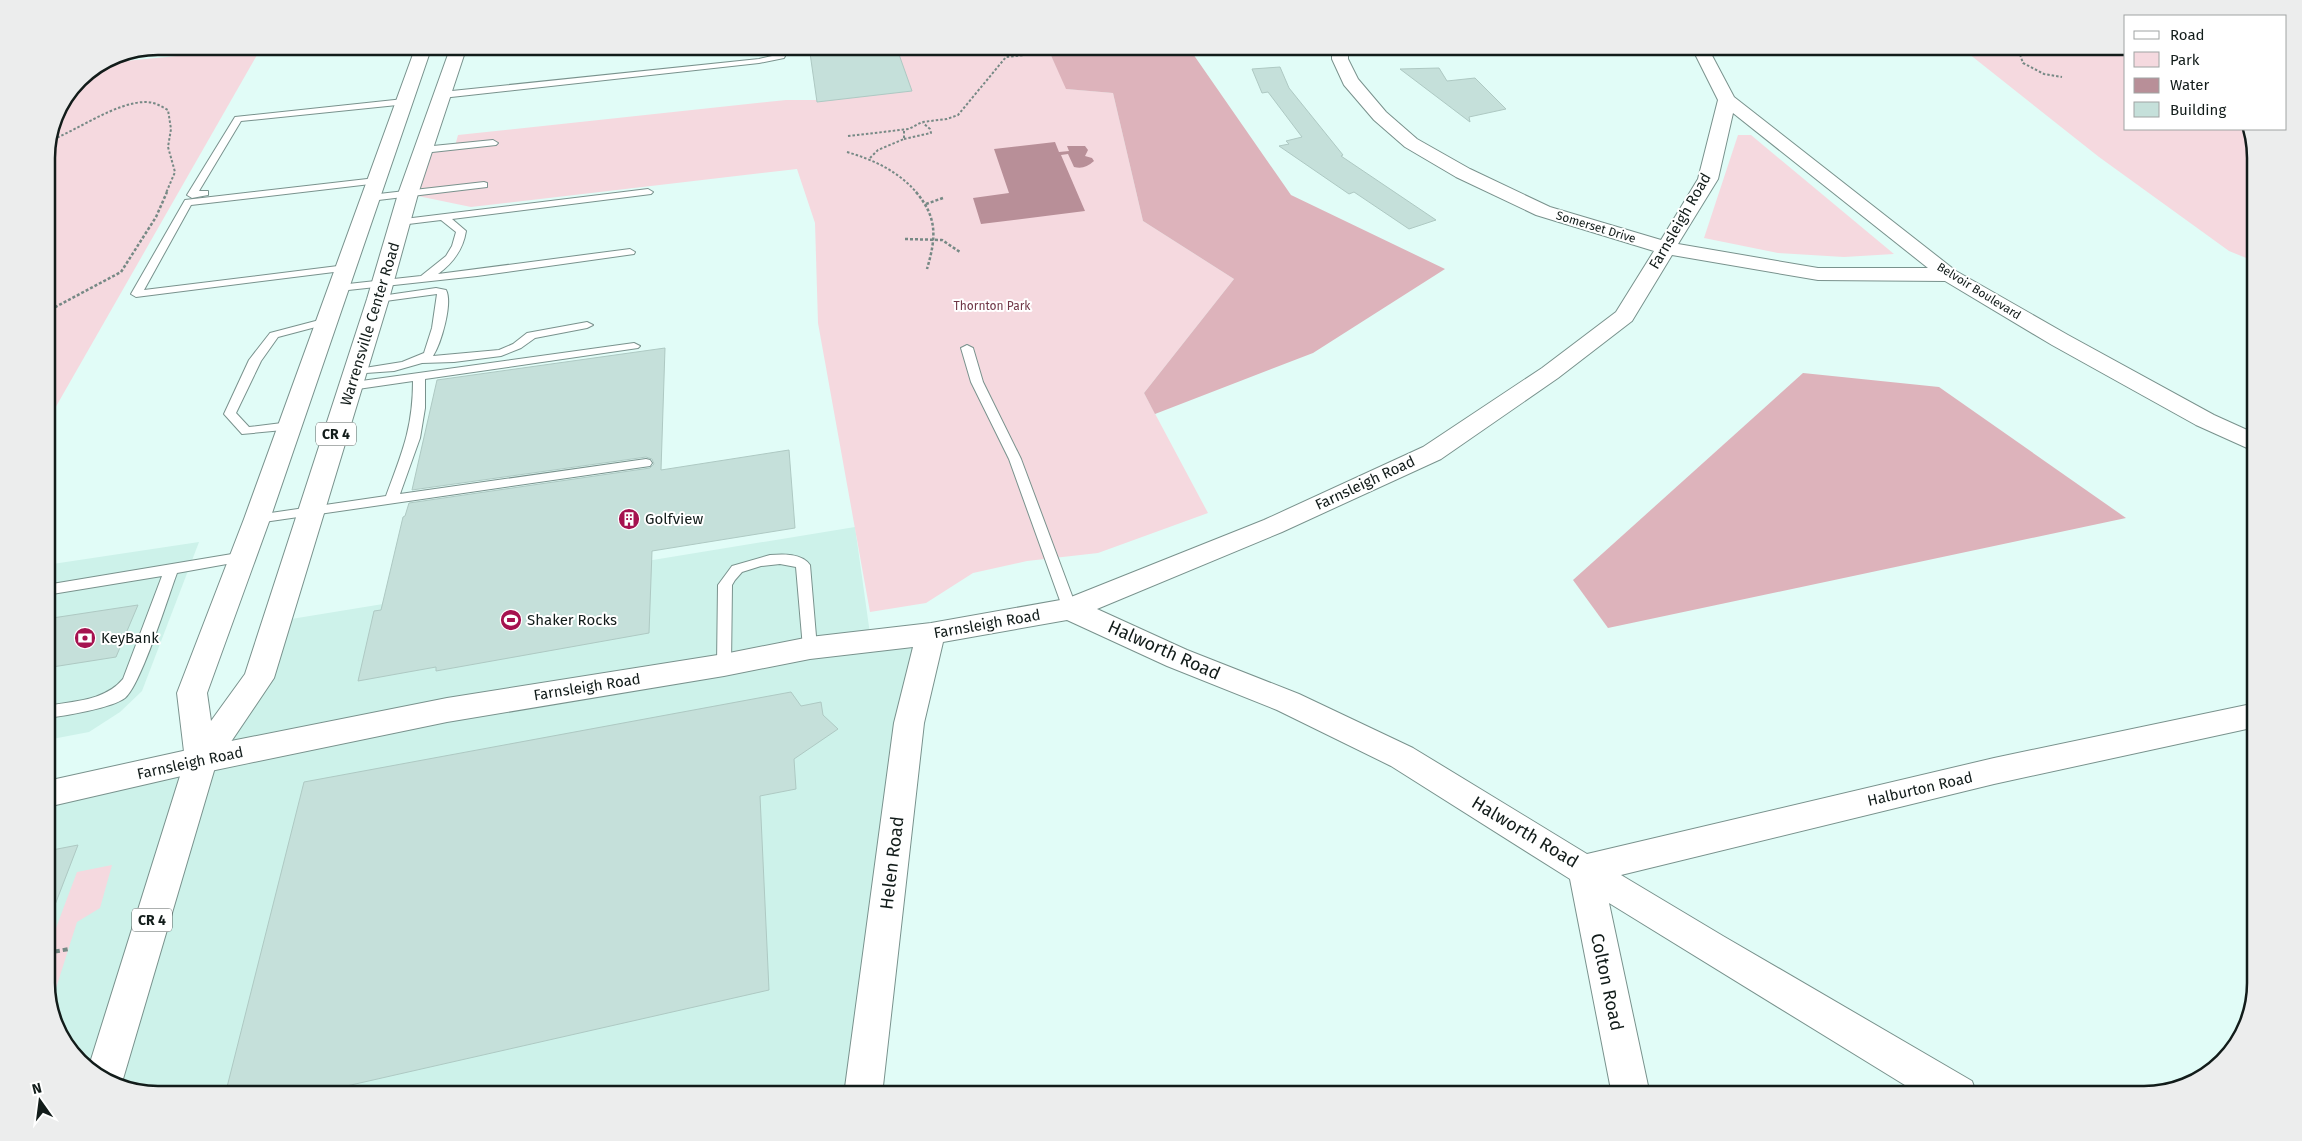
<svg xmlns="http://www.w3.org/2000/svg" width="2302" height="1141" font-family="'Fira Sans',sans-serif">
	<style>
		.built { fill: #cdf2ea }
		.green { fill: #f5d9df }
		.forest { fill: #ddb3bb }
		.water { fill: #b88f98 }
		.building { fill: #c5e0da; stroke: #aec9c3 }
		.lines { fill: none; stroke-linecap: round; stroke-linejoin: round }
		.lane-casing { stroke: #79928d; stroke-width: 2 }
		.street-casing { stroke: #79928d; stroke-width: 2 }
		.secondary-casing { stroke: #79928d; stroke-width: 2 }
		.primary-casing { stroke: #79928d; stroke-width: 2 }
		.path-far2 { stroke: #768985; stroke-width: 2; stroke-dasharray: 2.5 2; stroke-linecap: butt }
		.path-far1 { stroke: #768985; stroke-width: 2.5; stroke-dasharray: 3 2; stroke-linecap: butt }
		.path { stroke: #768985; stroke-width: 4; stroke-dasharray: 5 3; stroke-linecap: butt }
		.lane { fill: #fff; fill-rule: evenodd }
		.street { fill: #fff; fill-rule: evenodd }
		.secondary { fill: #fff; fill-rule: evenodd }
		.primary { fill: #fff; fill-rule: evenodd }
		.labels { text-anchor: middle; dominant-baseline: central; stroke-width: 4; stroke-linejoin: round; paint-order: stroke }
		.far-street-label { font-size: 12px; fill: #121c1a; stroke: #fff }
		.far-park-label { font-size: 12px; fill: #703847; stroke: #fff }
		.shield { fill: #fff; stroke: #59605f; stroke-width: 1 }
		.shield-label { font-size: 14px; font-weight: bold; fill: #121c1a }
		.street-label { font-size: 15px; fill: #121c1a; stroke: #fff }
		.poi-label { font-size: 15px; fill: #121c1a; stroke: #fff; text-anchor: start }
		.near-street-label { font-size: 18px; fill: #121c1a; stroke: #fff }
		.rim { fill: none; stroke: #121c1a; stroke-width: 2.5 }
	</style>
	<rect width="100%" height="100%" fill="#e1fcf7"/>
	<!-- built -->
	<g class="built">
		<polygon points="855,527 871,641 931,634 863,1095 158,1095 109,1083 65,1045 47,991 47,794 201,760 279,621"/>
		<polygon points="199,542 142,691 120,712 89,732 47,740 46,565"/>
	</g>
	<!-- green -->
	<g class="green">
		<polygon points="815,46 1088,46 1049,51 1067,89 1113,93 1143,221 1234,279 1144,393 1208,513 1098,553 1027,561 973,573 926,603 870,612 818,323 815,223 797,169 471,207 408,194 423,150 455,146 458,135 786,100 817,100"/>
		<polygon points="1959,46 2126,46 2126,129 2248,129 2256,151 2256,262 2229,251 2099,157"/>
		<polygon points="261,48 46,424 46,151 55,115 79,79 104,63"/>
		<polygon points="1738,135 1751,135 1894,254 1844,257 1778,253 1704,238"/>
		<polygon points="112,865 100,908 77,922 51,1004 47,991 47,952 77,872"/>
	</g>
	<!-- forest -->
	<g class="forest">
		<polygon points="1088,46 1192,46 1191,51 1291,195 1445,269 1313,353 1155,414 1144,393 1234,279 1143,221 1113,93 1066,89 1049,51"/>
		<polygon points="1803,373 1939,387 2126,518 1608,628 1573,580"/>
	</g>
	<!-- water -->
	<path class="water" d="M1055,142L1059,152L1069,151L1067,146H1085L1088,150L1085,156L1092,158L1094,161C1087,167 1082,169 1074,167L1068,154L1061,155L1085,211L981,224L973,198L1009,193L994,149Z"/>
	<!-- building -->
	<g class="building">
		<polygon points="809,46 896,46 912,91 817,102"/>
		<polygon points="1280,67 1289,88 1343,155 1341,156 1436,220 1409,229 1354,192 1349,194 1279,146 1289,144 1286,141 1302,137 1268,92 1262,93 1252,69"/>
		<polygon points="1439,68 1447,81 1475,78 1506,109 1469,117 1470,122 1400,69"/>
		<polygon points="665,348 661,470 789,450 795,528 652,551 649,633 436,671 436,667 358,681 374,611 381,610 403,517 405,516 409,503 650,468 654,464 652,459 646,457 412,490 437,380"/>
		<polygon points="138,605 116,657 46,668 46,619"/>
		<polygon points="791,692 801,706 821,702 823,715 838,729 794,759 796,789 760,796 769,990 307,1095 225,1095 304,782"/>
		<polygon points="78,845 48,923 47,923 47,851"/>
	</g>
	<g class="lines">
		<!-- lane casing -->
		<g class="lane-casing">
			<g id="lane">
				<polygon points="276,46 306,46 273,51 269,49"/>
				<polygon points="781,54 785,56 784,58 759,63 442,98 438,95 442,92 759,59"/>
				<polygon points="404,99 408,102 407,104 241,121 199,191 208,191 208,195 192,198 187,195 235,117"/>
				<polygon points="493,140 498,143 496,145 423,153 418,150 423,147"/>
				<polygon points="376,178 379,179 379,183 191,205 144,290 346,265 350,266 350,270 136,297 131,294 185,200"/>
				<polygon points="484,182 487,183 487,187 370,201 365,198 370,195"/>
				<path d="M648,189L653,192L651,194L452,219L466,231C463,250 453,263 438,274L630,249L635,252L634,254L477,276L339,291L334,288L339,285L421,276L446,256L452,246L456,232L441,220L400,225L396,224V220Z"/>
				<path d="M436,288L446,290C453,303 441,344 433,356L499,350L513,344L527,333L587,322L593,325L587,328L535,338L521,348L501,356L454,362L422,363L394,371L352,374L350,372L352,370L402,362L424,353L432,328L437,294L378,302L374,301V297Z"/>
				<polygon points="327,318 333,321 331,323 278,337 261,361 236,413 249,427 290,422 294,423 296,426 294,429 242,434 224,414 249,360 270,333"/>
				<path d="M634,343L640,346L638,348L425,379V408L420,438L400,494L646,459L650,460L652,463L650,466L257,523L250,519L257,515L386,496C402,453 413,428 413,381L351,390L345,386L347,383Z"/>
				<polygon points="967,345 973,348 983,382 1021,459 1077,609 1075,613 1065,613 1063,609 1009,459 971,382 961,348"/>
				<path d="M244,552L249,554L251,557L249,560L177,573C168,597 141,685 125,698C112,708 64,716 47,718V706C73,701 105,701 123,679L162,576L46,595V585Z"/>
				<path d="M770,555C783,554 802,553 810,565L817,648L815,652H805L803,648L796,567L780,564L761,566L742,572L735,580L732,585L731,665L729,669L724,671L719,669L717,665L718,585L732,566Z"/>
			</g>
		</g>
		<!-- street casing -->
		<g class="street-casing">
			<path id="street" d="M1332,46H1348V59L1358,79L1386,112L1417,139L1470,169L1550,207L1661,240L1698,179L1718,100L1691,46H1707L1734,97L1956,271L2068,335L2214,415L2256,434V452L2196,425L2052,345L1945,281L1818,280L1672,255L1632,321L1558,378L1441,459L1282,532L1097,609L1187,650L1299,694L1413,748L1587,854L1994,758L2256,703V727L1994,784L1621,875L1723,936L1972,1081L1977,1095H1921L1609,903L1650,1095H1612L1570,879L1391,766L1277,710L1167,666L1067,620L943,642L924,723L882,1095H844L894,723L913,647L810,659L724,676L447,722L201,773L190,769L185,760L190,751L201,747L447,698L724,654L810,637L931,623L1066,599L1264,520L1423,447L1542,368L1616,312L1654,251L1536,215L1456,177L1405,147L1374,120L1344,85L1332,59ZM1733,113L1928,268H1818L1678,244L1718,179Z"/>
		</g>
		<!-- secondary casing -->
		<g class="secondary-casing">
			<polygon id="secondary" points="201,747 212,751 217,760 212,769 47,807 47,781"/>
		</g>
		<!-- primary casing -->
		<g class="primary-casing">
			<polygon id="primary" points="416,46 432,46 270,519 207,693 211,721 245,674 367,299 398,194 451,46 467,46 418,194 389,299 274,678 216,764 123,1079 120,1086 109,1083 89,1066 185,760 177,693 244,519"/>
		</g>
		<!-- path-far2 -->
		<g class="path-far2">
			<polyline points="2017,46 2023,63 2044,74 2062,77"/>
			<polyline points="848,136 909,129 922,122 947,119 958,115 1006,57 1055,52"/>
			<polyline points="904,139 931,133 930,129 923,123"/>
			<path d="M49,141C78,130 116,102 146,102C154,102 161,106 168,110L171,129L168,147L175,172L166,193"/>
			<path d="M847,152C874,160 898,171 917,193"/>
			<polyline points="870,158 878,150 904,139 904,130"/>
		</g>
		<!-- path-far1 -->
		<g class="path-far1">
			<path d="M916,192C938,218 936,238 927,269"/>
			<polyline points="926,204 943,198"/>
			<polyline points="905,239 942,240 960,252"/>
			<polyline points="46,312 121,272 156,217 167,192"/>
		</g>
		<!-- path -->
		<polyline class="path" points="47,953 69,949"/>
		<!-- lane -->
		<use href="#lane" class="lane"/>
		<!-- street -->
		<use href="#street" class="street"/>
		<!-- secondary -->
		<use href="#secondary" class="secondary"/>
		<!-- primary -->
		<use href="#primary" class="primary"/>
	</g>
	<!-- icons -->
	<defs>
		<g id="building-disc" transform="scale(1.125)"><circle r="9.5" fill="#a5124f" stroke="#fff"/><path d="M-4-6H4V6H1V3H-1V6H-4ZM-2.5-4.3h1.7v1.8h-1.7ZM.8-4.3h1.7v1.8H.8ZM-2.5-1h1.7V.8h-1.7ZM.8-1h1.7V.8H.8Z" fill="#fff"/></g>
		<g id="stadium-disc" transform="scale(1.125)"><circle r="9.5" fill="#a5124f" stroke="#fff"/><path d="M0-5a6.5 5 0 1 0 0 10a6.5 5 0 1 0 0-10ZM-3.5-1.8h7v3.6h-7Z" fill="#fff"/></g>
		<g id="bank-disc" transform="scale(1.125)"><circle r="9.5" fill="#a5124f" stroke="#fff"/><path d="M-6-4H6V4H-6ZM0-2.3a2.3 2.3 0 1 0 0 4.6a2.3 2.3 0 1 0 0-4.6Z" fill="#fff"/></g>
	</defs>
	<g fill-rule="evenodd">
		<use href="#building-disc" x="629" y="519"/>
		<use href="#stadium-disc" x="511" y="620"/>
		<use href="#bank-disc" x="85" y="638"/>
	</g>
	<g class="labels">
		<!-- far-street labels -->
		<g class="far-street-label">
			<text transform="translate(1596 227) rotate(17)">Somerset Drive</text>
			<text transform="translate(1979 291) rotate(32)">Belvoir Boulevard</text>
		</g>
		<!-- far-park labels -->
		<g class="far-park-label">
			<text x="992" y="306">Thornton Park</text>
		</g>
		<!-- shield labels -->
		<g class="shield">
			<rect x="316" y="422.5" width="40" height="23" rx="4"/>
			<rect x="132" y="908.5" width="40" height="23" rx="4"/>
		</g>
		<g class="shield-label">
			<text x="336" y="434">CR 4</text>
			<text x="152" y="920">CR 4</text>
		</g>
		<!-- street labels -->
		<g class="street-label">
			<text transform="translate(1680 221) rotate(-60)">Farnsleigh Road</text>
			<text transform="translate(370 324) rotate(-73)">Warrensville Center Road</text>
			<text transform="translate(1365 483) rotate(-25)">Farnsleigh Road</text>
			<text transform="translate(987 624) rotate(-10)">Farnsleigh Road</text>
			<text transform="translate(587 687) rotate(-9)">Farnsleigh Road</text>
			<text transform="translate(190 763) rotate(-12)">Farnsleigh Road</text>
			<text transform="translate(1920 789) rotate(-13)">Halburton Road</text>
		</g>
		<!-- poi labels -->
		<g class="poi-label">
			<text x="645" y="519">Golfview</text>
			<text x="527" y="620">Shaker Rocks</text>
			<text x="101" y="638">KeyBank</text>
		</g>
		<!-- near-street labels -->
		<g class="near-street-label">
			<text transform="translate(1164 650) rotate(24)">Halworth Road</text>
			<text transform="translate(1525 832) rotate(31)">Halworth Road</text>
			<text transform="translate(892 863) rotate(-83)">Helen Road</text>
			<text transform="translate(1607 982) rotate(78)">Colton Road</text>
		</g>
	</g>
	<!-- crop -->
	<path d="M0 0H2302V1141H0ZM158 55H2144A103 103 0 0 1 2247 158V983A103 103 0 0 1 2144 1086H158A103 103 0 0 1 55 983V158A103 103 0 0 1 158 55Z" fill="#eceded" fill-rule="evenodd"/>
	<path class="rim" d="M158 55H2144A103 103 0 0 1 2247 158V983A103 103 0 0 1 2144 1086H158A103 103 0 0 1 55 983V158A103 103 0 0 1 158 55Z"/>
	<!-- legend -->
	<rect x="2124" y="15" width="162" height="115" fill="#ffffff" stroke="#a0a4a3"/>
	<rect x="2134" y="31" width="25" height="8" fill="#ffffff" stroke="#a0a4a3"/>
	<text x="2170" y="40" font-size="15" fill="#121c1a">Road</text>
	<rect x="2134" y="52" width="25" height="15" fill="#f5d9df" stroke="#a0a4a3"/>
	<text x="2170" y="65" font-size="15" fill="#121c1a">Park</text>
	<rect x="2134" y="78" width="25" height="15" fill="#b88f98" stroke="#a0a4a3"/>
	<text x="2170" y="90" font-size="15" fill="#121c1a">Water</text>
	<rect x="2134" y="102" width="25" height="15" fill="#c5e0da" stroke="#a0a4a3"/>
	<text x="2170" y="115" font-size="15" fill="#121c1a">Building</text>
	<!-- north arrow -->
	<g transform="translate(40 1101) rotate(346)" stroke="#ffffff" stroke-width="4" paint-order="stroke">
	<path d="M0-4L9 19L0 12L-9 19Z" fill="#121c1a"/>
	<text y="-8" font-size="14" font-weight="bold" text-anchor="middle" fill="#121c1a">N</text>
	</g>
</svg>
